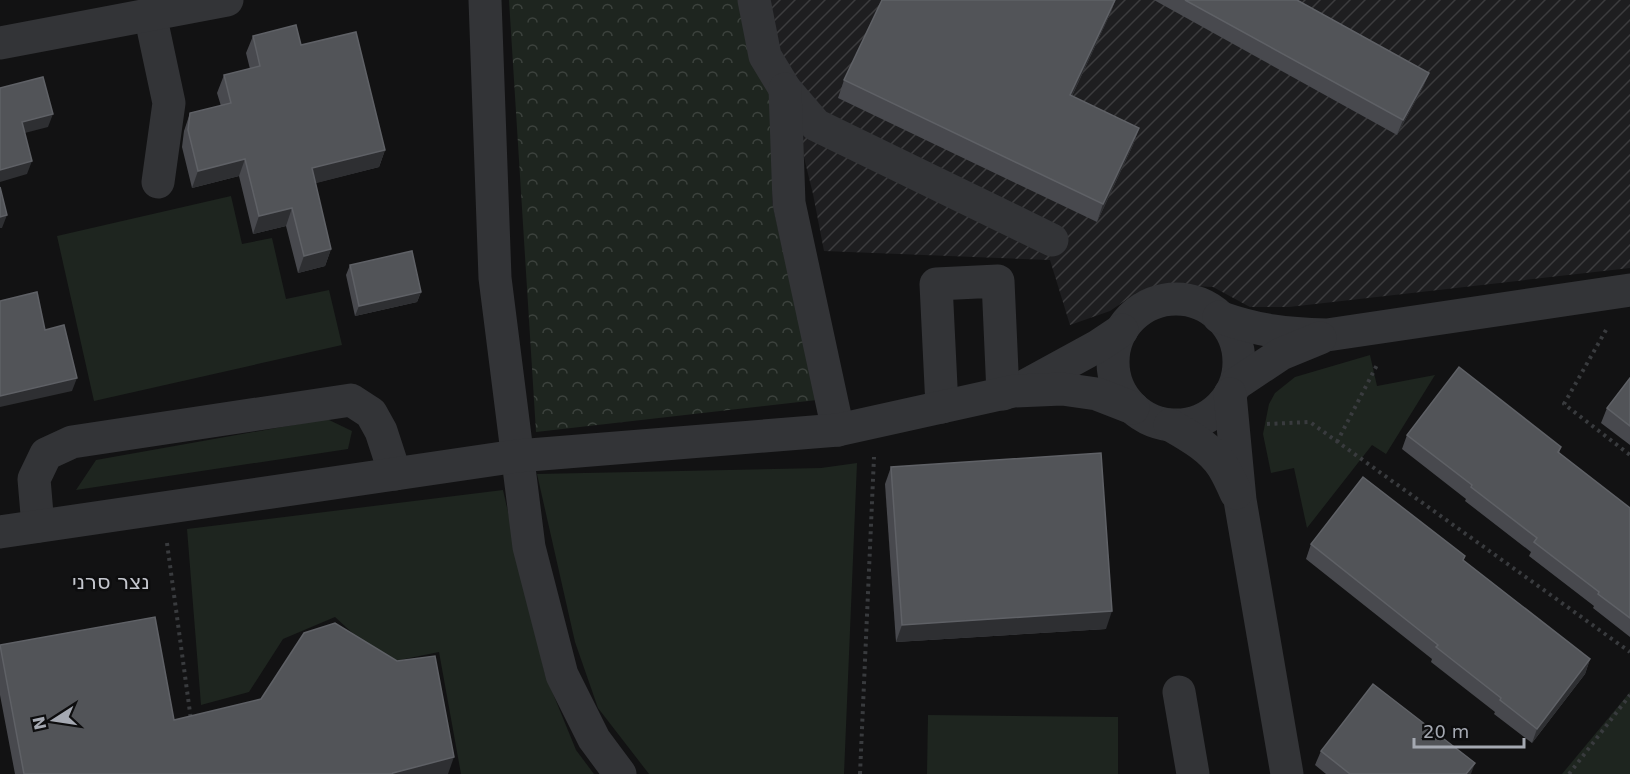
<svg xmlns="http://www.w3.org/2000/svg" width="1630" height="774" font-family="'DejaVu Sans','Noto Sans Hebrew',sans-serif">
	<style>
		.industrial { fill: url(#industrial-furrows) }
		.green { fill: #1e251f }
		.forest { fill: url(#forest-crowns) }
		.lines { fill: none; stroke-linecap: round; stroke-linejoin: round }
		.path { stroke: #393b3e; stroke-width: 4; stroke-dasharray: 3 4.5; stroke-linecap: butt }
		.minor { stroke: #333437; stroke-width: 33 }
		.wall { fill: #48494e }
		.shaded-wall { fill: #2e2f32 }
		.building { fill: #525458; stroke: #5f6166; stroke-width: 1.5 }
		.labels { text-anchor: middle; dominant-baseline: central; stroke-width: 5; stroke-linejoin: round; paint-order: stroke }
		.quarter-label { font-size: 21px; fill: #c5c7ce; stroke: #0d0d0e }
	</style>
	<defs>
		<pattern id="industrial-furrows" width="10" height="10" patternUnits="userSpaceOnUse" patternTransform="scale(1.5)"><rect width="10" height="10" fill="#1e1e20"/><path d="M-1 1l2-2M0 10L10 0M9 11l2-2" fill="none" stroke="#3c3c3e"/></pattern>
		<pattern id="forest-crowns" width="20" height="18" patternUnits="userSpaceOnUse" patternTransform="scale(1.5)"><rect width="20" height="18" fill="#1e251f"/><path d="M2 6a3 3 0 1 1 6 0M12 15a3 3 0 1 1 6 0" fill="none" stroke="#3c423d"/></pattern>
	</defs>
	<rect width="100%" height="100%" fill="#121213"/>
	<!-- industrial -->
	<polygon class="industrial" points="765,0 1630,0 1630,268 1289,307 1250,307 1213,287 1172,285 1136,293 1110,311 1070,325 1050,260 824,251 813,194"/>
	<!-- green -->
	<g class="green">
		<polygon points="231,196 242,244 272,238 286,299 329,290 342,345 94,401 57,236"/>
		<polygon points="1370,355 1377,386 1435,375 1386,454 1372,445 1307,528 1294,468 1271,473 1263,434 1269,404 1275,393 1295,377"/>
		<polygon points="327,419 352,431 348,449 76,490 96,460"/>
		<polygon points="857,463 844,774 649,774 598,708 575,642 537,474 821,468"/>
		<polygon points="503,490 545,674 576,750 594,774 461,774 439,652 385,663 335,617 283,639 249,692 201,705 187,529"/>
		<polygon points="1630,692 1630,774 1562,774"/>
		<polygon points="928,715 1118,717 1118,774 927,774"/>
	</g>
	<!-- forest -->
	<polygon class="forest" points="509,0 750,0 774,86 772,202 817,400 536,432"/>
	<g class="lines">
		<!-- path -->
		<g class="path">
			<polyline points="1606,330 1564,404 1630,455"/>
			<polyline points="1267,424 1310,422 1630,652"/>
			<polyline points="1337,442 1378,363"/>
			<polyline points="167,543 191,720"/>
			<polyline points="860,774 874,457"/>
			<polyline points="1569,774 1630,695"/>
		</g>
		<!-- minor -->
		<g class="minor">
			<polyline points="485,0 495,278 529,547 562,675 594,739 620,774"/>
			<polyline points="754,0 765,56 785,89 816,125 1052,240"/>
			<polyline points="150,14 169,103 158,182"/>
			<polyline points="0,43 227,0"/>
			<polyline points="785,89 789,203 838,430"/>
			<circle cx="1176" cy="362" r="63"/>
			<path d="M1219,317C1259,331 1285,334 1327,335L1630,290"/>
			<polyline points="1236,384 1281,354 1320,338"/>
			<polyline points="1021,388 1098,346 1122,330"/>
			<polyline points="1230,394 1240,500 1287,774"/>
			<polyline points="942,407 936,284 998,281 1003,394"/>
			<path d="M1170,425C1189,436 1211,448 1223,467C1228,475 1232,484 1236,493"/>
			<polyline points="38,526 34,479 46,454 72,442 351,400 371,413 381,431 395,474"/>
			<polyline points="0,532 517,456 838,430 1014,391 1062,389 1097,394 1133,408"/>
			<polyline points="1179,692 1193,774"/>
		</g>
	</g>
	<!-- wall -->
	<g class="wall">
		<polygon points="882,0 1115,0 1111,12 1072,96 1139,128 1133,145 1097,222 838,98 844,80"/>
		<polygon points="1154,0 1297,0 1429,73 1423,87 1397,135"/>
		<polygon points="253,36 301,45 385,150 379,167 315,183 331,249 325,266 298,273 286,226 253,234 239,176 192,188 182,147 184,131 190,113 221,106 217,93 224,75 250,69 246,53"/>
		<polygon points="350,265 421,292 417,302 355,316 346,275"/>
		<polygon points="1630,378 1630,445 1601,423 1607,408"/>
		<polygon points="1407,435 1561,447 1559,453 1630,508 1630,637 1593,608 1594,606 1529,556 1531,552 1465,501 1466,499 1402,449"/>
		<polygon points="891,467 1106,629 896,642 885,484"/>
		<polygon points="1311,544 1464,561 1590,659 1585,674 1532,743 1494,714 1495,712 1431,662 1432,659 1306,559"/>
		<polygon points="0,645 174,720 448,774 15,774 0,695"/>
		<polygon points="1321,751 1471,774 1326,774 1315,765"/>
	</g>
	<!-- shaded-wall -->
	<g class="shaded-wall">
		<polygon points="1115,0 1111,12 1064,113 1070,95"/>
		<polygon points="1429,73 1423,87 1397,135 1403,120"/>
		<polygon points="53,114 48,127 17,135 22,122"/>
		<polygon points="1139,128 1133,145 1097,222 1103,204"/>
		<polygon points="385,150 379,167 305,186 312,168"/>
		<polygon points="245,159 239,176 192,188 198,171"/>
		<polygon points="32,161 27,174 0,182 0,170"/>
		<polygon points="292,208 286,226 253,234 259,216"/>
		<polygon points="7,215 2,228 0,228 0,217"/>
		<polygon points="331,249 325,266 298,273 304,256"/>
		<polygon points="421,292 417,302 355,316 359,306"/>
		<polygon points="77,378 72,391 0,407 0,396"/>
		<polygon points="1112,611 1106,629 896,642 902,625"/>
		<polygon points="1590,659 1585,674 1532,743 1537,729"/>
		<polygon points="454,757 448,774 392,774 393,773"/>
		<polygon points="1475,763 1471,774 1466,774"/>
	</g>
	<!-- building -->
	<g class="building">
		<polygon points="882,0 1115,0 1070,95 1139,128 1103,204 844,80"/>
		<polygon points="1185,0 1297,0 1429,73 1403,120"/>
		<polygon points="296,25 301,45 356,32 385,150 312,168 331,249 304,256 292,208 259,216 245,159 198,171 188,130 190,113 231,103 224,75 260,66 253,36"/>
		<polygon points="43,77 53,114 22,122 32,161 0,170 0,88"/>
		<polygon points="0,187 7,215 0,217"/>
		<polygon points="412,251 421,292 359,306 350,265"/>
		<polygon points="37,292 45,330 64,325 77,378 0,396 0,301"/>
		<polygon points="1459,367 1561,447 1558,452 1630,508 1630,618 1598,594 1599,592 1534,542 1537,538 1471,487 1472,485 1407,435"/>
		<polygon points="1630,378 1630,426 1607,408"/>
		<polygon points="1101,453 1112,611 902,625 891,467"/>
		<polygon points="1363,477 1465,556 1463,560 1590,659 1537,729 1500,700 1501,698 1436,647 1438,645 1311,544"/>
		<polygon points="155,617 174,720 261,699 304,633 335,623 397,661 435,656 454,757 393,773 392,774 24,774 0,645"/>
		<polygon points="1373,684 1475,763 1466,774 1350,774 1321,751"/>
	</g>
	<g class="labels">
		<!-- quarter labels -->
		<g class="quarter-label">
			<text x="111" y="582">נצר סרני</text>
		</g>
	</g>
	<!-- north arrow -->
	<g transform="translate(54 720) rotate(258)" stroke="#0d0d0e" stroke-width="4.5" paint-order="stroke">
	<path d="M0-4.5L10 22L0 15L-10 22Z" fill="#a5a9b2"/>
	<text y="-9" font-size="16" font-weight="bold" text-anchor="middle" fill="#a5a9b2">N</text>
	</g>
	<!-- scale -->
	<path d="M1414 738v9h110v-9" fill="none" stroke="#a5a9b2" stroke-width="3"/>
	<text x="1423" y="738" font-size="18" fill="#a5a9b2" stroke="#0d0d0e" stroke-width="4.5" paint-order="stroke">20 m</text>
</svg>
